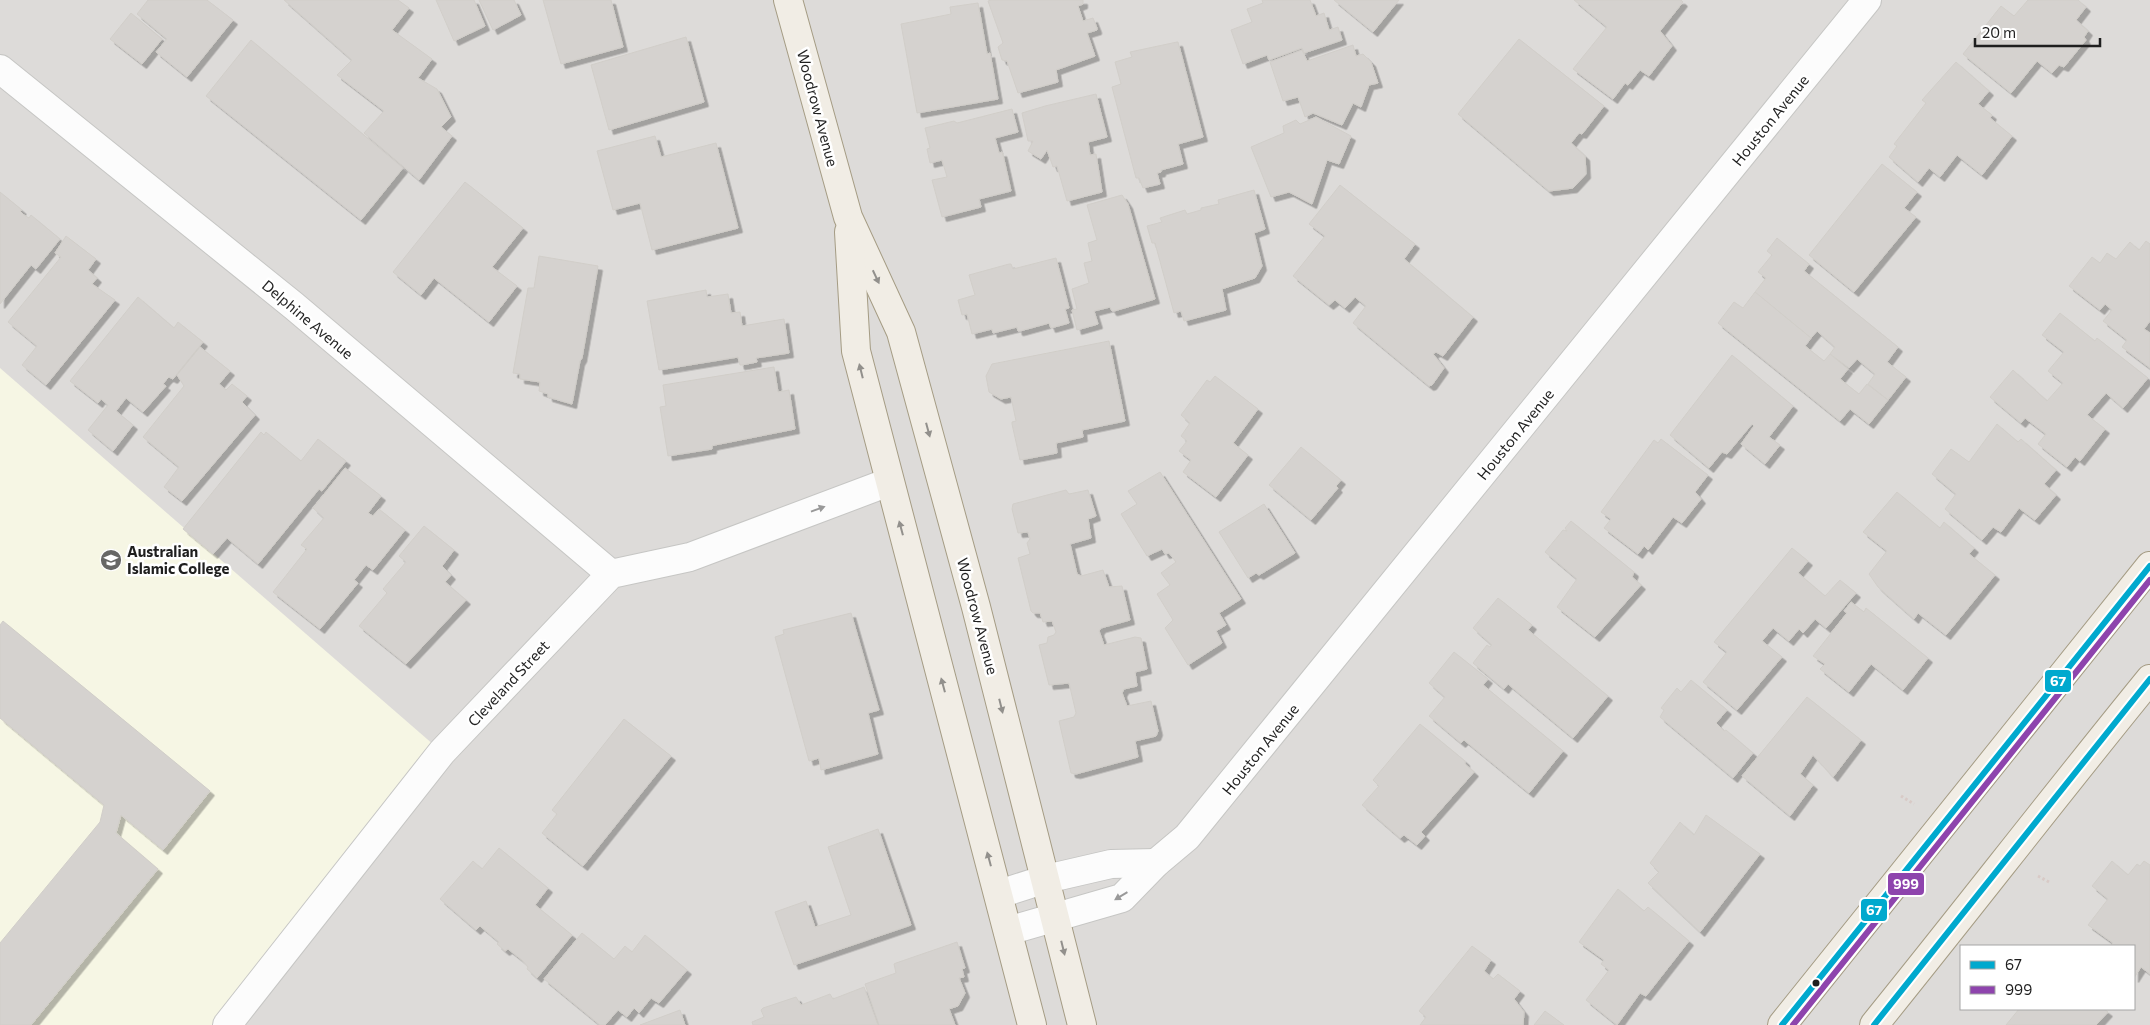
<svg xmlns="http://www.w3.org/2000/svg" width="2150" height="1025" font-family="Commissioner,sans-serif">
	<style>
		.residential { fill: #dddbd9; fill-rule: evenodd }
		.education { fill: #f6f6e4 }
		.building { fill: #d5d2cf; stroke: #d1cec9; filter: url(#shadow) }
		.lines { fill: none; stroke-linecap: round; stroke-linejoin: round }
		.minor-casing { stroke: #c6c6c4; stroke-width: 30 }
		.major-casing { stroke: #a59c84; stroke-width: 30 }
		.path { stroke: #d8cac6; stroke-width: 3; stroke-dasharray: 2.5 2.5; stroke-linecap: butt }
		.minor { stroke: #fcfcfc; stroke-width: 28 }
		.major { stroke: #f1ede5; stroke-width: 28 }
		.bus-1-casing { stroke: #fff; stroke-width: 10 }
		.bus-2-casing { stroke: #fff; stroke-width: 10 }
		.bus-1 { stroke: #00a9ce; stroke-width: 6 }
		.bus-2 { stroke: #8e44ad; stroke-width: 6 }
		.oneway { fill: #92908c }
		.oneway2 { fill: #999 }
		.bus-dot { fill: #1f1f1f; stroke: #fff; stroke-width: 2 }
		.labels { text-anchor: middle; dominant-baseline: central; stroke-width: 5; stroke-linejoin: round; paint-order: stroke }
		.street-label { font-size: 15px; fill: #1f1f1f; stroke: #fff }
		.poi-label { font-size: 15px; font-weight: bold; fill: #1f1f1f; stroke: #fff; text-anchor: start }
		.line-badge { stroke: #fff; stroke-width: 2 }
		.badge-label { font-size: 14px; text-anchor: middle; font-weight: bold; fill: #fff }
	</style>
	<defs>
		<filter id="shadow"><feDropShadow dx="4.5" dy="4.5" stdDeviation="0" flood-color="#0004"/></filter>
	</defs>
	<rect width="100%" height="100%" fill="#eeece8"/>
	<!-- residential -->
	<path class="residential" d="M0,0H2150V1025H0ZM1961,946H2134V1009H1961Z"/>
	<!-- education -->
	<polygon class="education" points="0,368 442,752 227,1025 0,1025"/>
	<!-- building -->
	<g class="building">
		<polygon points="148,0 207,0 233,20 187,77 156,52 167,39 137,14"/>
		<polygon points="284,0 398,0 409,8 392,30 432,59 418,78 437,89 451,117 441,127 452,136 419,180 364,133 384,111 337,75 352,60"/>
		<polygon points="436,0 474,0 485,26 454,41"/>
		<polygon points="479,0 514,0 521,15 493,30"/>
		<polygon points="543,0 611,0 623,47 561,64"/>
		<polygon points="991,0 1083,0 1083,4 1078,6 1083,21 1093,18 1097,28 1097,30 1087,33 1095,56 1056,70 1058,82 1018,93 1007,61 1002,60 998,47 1003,43 988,1"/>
		<polygon points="1262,0 1310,0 1316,16 1324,13 1329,30 1338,27 1342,40 1304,53 1302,48 1269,60 1267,55 1243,64 1231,30 1252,22 1247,9 1263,3"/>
		<polygon points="1334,0 1399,0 1373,32"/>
		<polygon points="1574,0 1681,0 1683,2 1660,31 1672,46 1649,76 1640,70 1628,85 1625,83 1613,99 1573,69 1607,27"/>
		<polygon points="2028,0 2078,0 2086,7 2076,20 2088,31 2084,37 2086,40 2064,67 2059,65 2052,73 2037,61 2011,93 1963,54 2001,6 2014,16"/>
		<polygon points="978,3 987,54 990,53 998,99 917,113 901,24 951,14 950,7"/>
		<polygon points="131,13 162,39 142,64 110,39"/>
		<polygon points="686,37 704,102 609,130 591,65"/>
		<polygon points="1519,39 1604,106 1582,134 1579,133 1571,143 1585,156 1586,174 1573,188 1549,191 1458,114"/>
		<polygon points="251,40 403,168 361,220 206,96"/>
		<polygon points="1177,42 1178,42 1203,137 1178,144 1183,164 1161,170 1161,172 1157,173 1160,184 1143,188 1139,178 1136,178 1112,87 1121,84 1115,62 1132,57 1130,52"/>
		<polygon points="1353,45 1356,56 1363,54 1371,62 1378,83 1369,85 1361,107 1353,103 1342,125 1313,113 1305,117 1298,97 1283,101 1270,62 1302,50 1307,61"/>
		<polygon points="1956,62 1989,91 1978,104 1992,115 1990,118 2012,136 1982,175 1957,155 1940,177 1929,168 1918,182 1889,157 1897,146 1894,144 1926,103 1922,100"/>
		<polygon points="1096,94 1107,137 1088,142 1090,155 1096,154 1102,192 1067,201 1057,166 1053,167 1047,150 1041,159 1028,151 1033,141 1028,141 1022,113 1045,106"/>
		<polygon points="1012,109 1018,132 995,138 999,153 1002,152 1003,155 1011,191 979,199 981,207 942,217 932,180 947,177 942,160 930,163 927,149 930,148 925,128 954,121 957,123"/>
		<polygon points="1316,117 1351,136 1339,164 1327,160 1312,204 1289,192 1271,197 1251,147 1284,133 1283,126 1296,120 1300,124"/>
		<polygon points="655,136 661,157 716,143 738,228 652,250 640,203 613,210 597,151"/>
		<polygon points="1882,164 1917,192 1904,208 1916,217 1854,292 1809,255"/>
		<polygon points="465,182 523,228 492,267 517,286 489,322 434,278 421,295 393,272"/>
		<polygon points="1340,185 1415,244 1404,259 1473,317 1443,356 1436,352 1433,354 1444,368 1432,385 1429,386 1353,323 1366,306 1355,297 1345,308 1335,300 1329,305 1293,276 1325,236 1309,224"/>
		<polygon points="1254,190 1265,229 1254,233 1262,266 1255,278 1222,289 1226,310 1184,321 1181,311 1174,313 1155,243 1152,243 1147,226 1162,222 1160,218 1185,210 1187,214 1201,210 1201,208 1219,204 1218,200"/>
		<polygon points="0,192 22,210 20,211 24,215 29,218 31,215 60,239 36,269 31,265 0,304"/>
		<polygon points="1122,195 1128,204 1155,299 1114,311 1112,311 1110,307 1094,311 1098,324 1077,330 1072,310 1077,309 1072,289 1089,283 1084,263 1092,261 1088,243 1097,240 1087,205"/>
		<polygon points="66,236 96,259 88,270 97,278 92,284 115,300 46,385 22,365 37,346 8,322 61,257 55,253"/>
		<polygon points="1777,238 1809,264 1804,271 1898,347 1887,362 1906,377 1888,400 1868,384 1875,374 1857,359 1849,368 1830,354 1835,347 1817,331 1811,338 1755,292 1766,278 1758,272 1772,255 1767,251"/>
		<polygon points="2146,241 2150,244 2150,321 2144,329 2150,333 2150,368 2122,347 2127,340 2103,321 2112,310 2105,304 2100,310 2069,286 2092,257 2100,263 2107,253 2116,259 2130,242 2139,250"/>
		<polygon points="539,256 598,266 582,358 580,361 572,404 548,397 548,394 539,391 540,382 520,379 520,374 513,373 528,288 534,288"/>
		<polygon points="1056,258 1069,308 1065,309 1069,323 1051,328 1049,323 1020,331 1018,331 1017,327 993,333 992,329 972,334 967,314 962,315 958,300 975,295 969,275 1009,264 1011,264 1013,269"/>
		<polygon points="706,290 707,297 728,294 731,313 740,312 742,326 784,319 789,353 756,358 757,362 742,365 740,365 738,357 659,370 647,301"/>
		<polygon points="1755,292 1811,338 1805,346 1824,361 1830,354 1848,369 1840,379 1859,394 1867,384 1888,400 1869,424 1850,409 1840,421 1718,323 1734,302 1743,308"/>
		<polygon points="138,297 174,328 178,322 203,342 173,379 169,377 166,380 163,384 166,386 143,412 126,398 116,411 133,425 113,451 88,430 108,405 101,399 98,403 70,381"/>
		<polygon points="2060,313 2095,341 2097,338 2148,378 2123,408 2106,393 2087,415 2105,429 2080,461 2075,457 2067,467 2038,444 2046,434 2025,418 2021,423 1990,397 2013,370 2047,401 2063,383 2048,371 2064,352 2042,335"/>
		<polygon points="1109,341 1125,421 1082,430 1083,437 1056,443 1057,453 1020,460 1012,424 1012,422 1016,421 1011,397 1001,399 989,392 986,376 992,364"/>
		<polygon points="200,347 230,371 219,384 226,390 232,384 247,396 242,402 255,415 182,501 164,487 179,467 143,437 184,386 177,375"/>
		<polygon points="1732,355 1793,406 1769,437 1780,445 1765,464 1741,444 1754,426 1752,424 1727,454 1722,452 1709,468 1670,435"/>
		<polygon points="774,367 778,392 789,390 795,429 715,445 712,446 712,449 668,456 660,407 666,406 663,385"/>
		<polygon points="1215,376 1258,409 1233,443 1248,455 1216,497 1183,472 1191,460 1179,451 1187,441 1181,436 1190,423 1181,415 1207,380 1210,382"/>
		<polygon points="1997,424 2018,442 2021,439 2056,470 2044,484 2056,495 2035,520 2019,508 2001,532 1993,527 1982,540 1945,509 1956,494 1932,474 1951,449 1969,462"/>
		<polygon points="261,432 264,435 266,432 301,461 318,439 346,461 322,491 319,489 258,564 227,538 213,554 183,529"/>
		<polygon points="1661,439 1708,475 1695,492 1701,499 1682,523 1673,517 1648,550 1644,546 1638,554 1604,528 1611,519 1601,512 1654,440 1658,443"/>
		<polygon points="1301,447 1341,480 1336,486 1338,488 1311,520 1269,485"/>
		<polygon points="345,468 381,496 368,513 373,516 379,509 405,530 373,570 366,565 354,580 358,583 320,629 273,592 307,549 301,545 324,518 313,508"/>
		<polygon points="1160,472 1241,599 1219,613 1226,625 1216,631 1222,643 1188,665 1165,628 1173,620 1157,594 1170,585 1161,573 1176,562 1169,553 1165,554 1162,549 1147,556 1121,514 1137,504 1128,491"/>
		<polygon points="1066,490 1069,494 1088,490 1096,516 1088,519 1091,538 1070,544 1077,574 1081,576 1103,570 1109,587 1122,586 1130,620 1101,628 1099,631 1104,645 1135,637 1141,638 1147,669 1135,672 1137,686 1124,689 1122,693 1127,706 1151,701 1158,731 1156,736 1135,741 1138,757 1076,774 1071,773 1059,721 1074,717 1076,713 1069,683 1049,685 1039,645 1047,643 1048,637 1054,635 1056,632 1052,621 1043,622 1040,613 1033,613 1031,611 1018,558 1030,554 1027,543 1030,539 1028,532 1018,533 1012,509 1013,504"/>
		<polygon points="1897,492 1940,528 1944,522 1974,548 1969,554 1995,575 1946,635 1918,613 1914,619 1878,587 1869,574 1887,551 1863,532"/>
		<polygon points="1264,504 1295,553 1259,575 1256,573 1248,578 1219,532"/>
		<polygon points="1571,521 1634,572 1632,577 1641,585 1595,637 1557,607 1577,579 1545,552 1563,530 1567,531 1565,528"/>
		<polygon points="424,526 454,550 442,566 451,575 445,582 466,600 406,664 359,626 387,593 383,589 406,562 399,556"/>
		<polygon points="1792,548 1808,561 1798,573 1825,596 1840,580 1856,593 1826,628 1815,619 1803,633 1799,629 1789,641 1773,628 1762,641 1782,657 1737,710 1703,682 1727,652 1714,642"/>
		<polygon points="1498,598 1532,625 1528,630 1608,696 1573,738 1508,684 1504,689 1473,663 1487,645 1490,647 1492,645 1473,628"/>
		<polygon points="1851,602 1864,612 1866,608 1928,658 1903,690 1871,664 1849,692 1820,669 1825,664 1813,656 1847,613 1844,611"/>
		<polygon points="851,613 879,710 868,713 878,754 821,770 819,758 809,761 775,637 784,634 783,630"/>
		<polygon points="3,621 210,791 163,850 121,815 116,833 158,869 31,1025 0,1025 0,943 100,822 104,805 0,718 0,625"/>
		<polygon points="1454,652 1488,679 1483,685 1563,751 1529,793 1464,740 1461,743 1429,716 1445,697 1429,683"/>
		<polygon points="1691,680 1727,710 1716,723 1724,731 1726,730 1753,753 1733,778 1660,717 1664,710 1661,708 1677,688 1681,692"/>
		<polygon points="1807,697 1861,740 1833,777 1813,755 1800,774 1813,785 1790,816 1742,776"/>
		<polygon points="624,719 671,756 583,866 542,833 557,814 552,810"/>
		<polygon points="1420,724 1465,761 1465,764 1474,772 1421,832 1425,836 1417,845 1404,835 1400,838 1362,805 1379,786 1373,780"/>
		<polygon points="1706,815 1760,854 1700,932 1648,883 1659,872 1650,863 1680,822 1694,835"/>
		<polygon points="878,829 911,925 794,965 775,912 806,901 815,927 851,915 828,847"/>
		<polygon points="499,848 548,888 535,905 572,935 537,978 527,969 528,967 522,960 508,949 505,951 497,944 499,942 480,926 476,930 440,899 473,861 482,869"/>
		<polygon points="2112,861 2128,875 2137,864 2140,866 2144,861 2150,865 2150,974 2141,967 2134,978 2134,946 2110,946 2113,943 2088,925 2108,899 2092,886"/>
		<polygon points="1618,889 1644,911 1648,907 1689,941 1646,996 1640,993 1617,1025 1586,1000 1609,970 1601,964 1604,960 1579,942"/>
		<polygon points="582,933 614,959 625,946 632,952 645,935 687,970 659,1003 651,998 639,1013 634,1008 627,1017 618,1010 605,1025 600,1025 544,979"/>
		<polygon points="957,942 965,968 962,969 964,977 959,978 965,993 958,1006 949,1009 955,1025 879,1025 865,984 896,973 894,964 896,963"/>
		<polygon points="1472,946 1491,960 1484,971 1493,979 1498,974 1520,991 1514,999 1524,1012 1523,1025 1420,1025 1426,1017 1419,1011"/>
		<polygon points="864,987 878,1025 753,1025 752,1022 764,1017 761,1010 763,1008 796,997 801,1005 830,994 833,999"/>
		<polygon points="2019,1009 2104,1009 2108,1012 2096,1025 2006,1025"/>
		<polygon points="680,1010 685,1025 640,1025"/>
		<polygon points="1545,1011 1564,1025 1534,1025"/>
	</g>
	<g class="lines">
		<!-- minor casing -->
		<g class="minor-casing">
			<g id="minor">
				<polyline points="0,69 294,306 611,574"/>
				<polyline points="999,894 1046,879 1111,864 1156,863"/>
				<polyline points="1008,931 1122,898 1156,863 1187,837 1867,0"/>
				<polyline points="227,1025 442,752 611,574 690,557 889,482"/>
			</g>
		</g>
		<!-- major casing -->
		<g class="major-casing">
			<g id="major">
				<polyline points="788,0 848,217 901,332 976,607 1082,1025"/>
				<polyline points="849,232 856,351 1032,1025"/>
				<polyline points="1782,1025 2150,566"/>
				<path d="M1874,1025C1967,910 2057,793 2150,679"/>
			</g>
		</g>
		<!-- path -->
		<g class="path">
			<polyline points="1901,796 1914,804"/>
			<polyline points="2038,876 2049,882"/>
		</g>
		<!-- minor -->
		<use href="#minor" class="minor"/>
		<!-- major -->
		<use href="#major" class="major"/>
		<!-- bus-1 casing -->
		<g class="bus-1-casing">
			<g id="bus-1">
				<polyline points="1782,1025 2150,566"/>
				<polyline points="1874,1025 2150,679"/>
			</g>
		</g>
		<!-- bus-2 casing -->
		<g class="bus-2-casing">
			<polyline id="bus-2" points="1793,1025 2150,580"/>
		</g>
		<!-- bus-1 -->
		<use href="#bus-1" class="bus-1"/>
		<!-- bus-2 -->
		<use href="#bus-2" class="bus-2"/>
	</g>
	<!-- one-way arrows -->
	<defs><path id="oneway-solid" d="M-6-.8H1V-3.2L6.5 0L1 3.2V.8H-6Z" transform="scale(1.25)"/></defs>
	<g class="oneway">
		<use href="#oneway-solid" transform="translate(876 277) rotate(65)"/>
		<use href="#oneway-solid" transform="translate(861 371) rotate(-104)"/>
		<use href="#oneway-solid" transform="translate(928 430) rotate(75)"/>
		<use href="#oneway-solid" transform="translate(901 528) rotate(-105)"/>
		<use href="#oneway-solid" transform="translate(943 685) rotate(-105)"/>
		<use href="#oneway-solid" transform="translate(1001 706) rotate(76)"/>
		<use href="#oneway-solid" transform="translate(989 859) rotate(-105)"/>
		<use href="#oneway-solid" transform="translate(1063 948) rotate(76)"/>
	</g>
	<g class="oneway2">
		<use href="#oneway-solid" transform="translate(818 509) rotate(-20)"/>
		<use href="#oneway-solid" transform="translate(1121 896) rotate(149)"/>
	</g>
	<!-- icons -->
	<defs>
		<g id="school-disc" transform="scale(1.125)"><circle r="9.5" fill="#676765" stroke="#fff"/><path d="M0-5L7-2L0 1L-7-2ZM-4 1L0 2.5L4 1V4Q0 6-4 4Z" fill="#fff"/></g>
	</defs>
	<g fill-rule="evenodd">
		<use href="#school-disc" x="111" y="560"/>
	</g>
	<!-- markers -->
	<circle class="bus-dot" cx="1816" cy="983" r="4.5"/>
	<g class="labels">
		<!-- street labels -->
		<g class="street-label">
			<text transform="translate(818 108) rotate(75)">Woodrow Avenue</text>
			<text transform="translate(1770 120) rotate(-51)">Houston Avenue</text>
			<text transform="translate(308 319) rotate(40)">Delphine Avenue</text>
			<text transform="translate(1515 434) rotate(-51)">Houston Avenue</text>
			<text transform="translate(978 616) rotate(75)">Woodrow Avenue</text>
			<text transform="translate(508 683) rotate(-47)">Cleveland Street</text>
			<text transform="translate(1260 749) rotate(-51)">Houston Avenue</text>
		</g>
		<!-- poi labels -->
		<g class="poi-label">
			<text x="127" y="551">Australian<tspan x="127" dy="17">Islamic College</tspan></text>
		</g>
	</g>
	<g class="line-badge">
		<rect x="2044" y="669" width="28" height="24" rx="5" fill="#00a9ce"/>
		<rect x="1887" y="872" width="38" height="24" rx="5" fill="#8e44ad"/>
		<rect x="1860" y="898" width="28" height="24" rx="5" fill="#00a9ce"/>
	</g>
	<g class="badge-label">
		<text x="2058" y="686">67</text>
		<text x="1906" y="889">999</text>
		<text x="1874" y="915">67</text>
	</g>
	<!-- legend -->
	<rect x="1960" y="945" width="175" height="65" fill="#ffffff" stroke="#a5a5a5"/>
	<rect x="1970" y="961" width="25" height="8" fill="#00a9ce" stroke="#a5a5a5"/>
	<text x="2005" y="970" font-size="15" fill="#1f1f1f">67</text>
	<rect x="1970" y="986" width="25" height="8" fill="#8e44ad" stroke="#a5a5a5"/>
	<text x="2005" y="995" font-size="15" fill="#1f1f1f">999</text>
	<!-- scale -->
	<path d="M1975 38v8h125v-8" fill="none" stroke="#1f1f1f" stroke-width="2.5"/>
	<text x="1982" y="38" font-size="15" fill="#1f1f1f" stroke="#ffffff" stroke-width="4" paint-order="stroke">20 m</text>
</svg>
